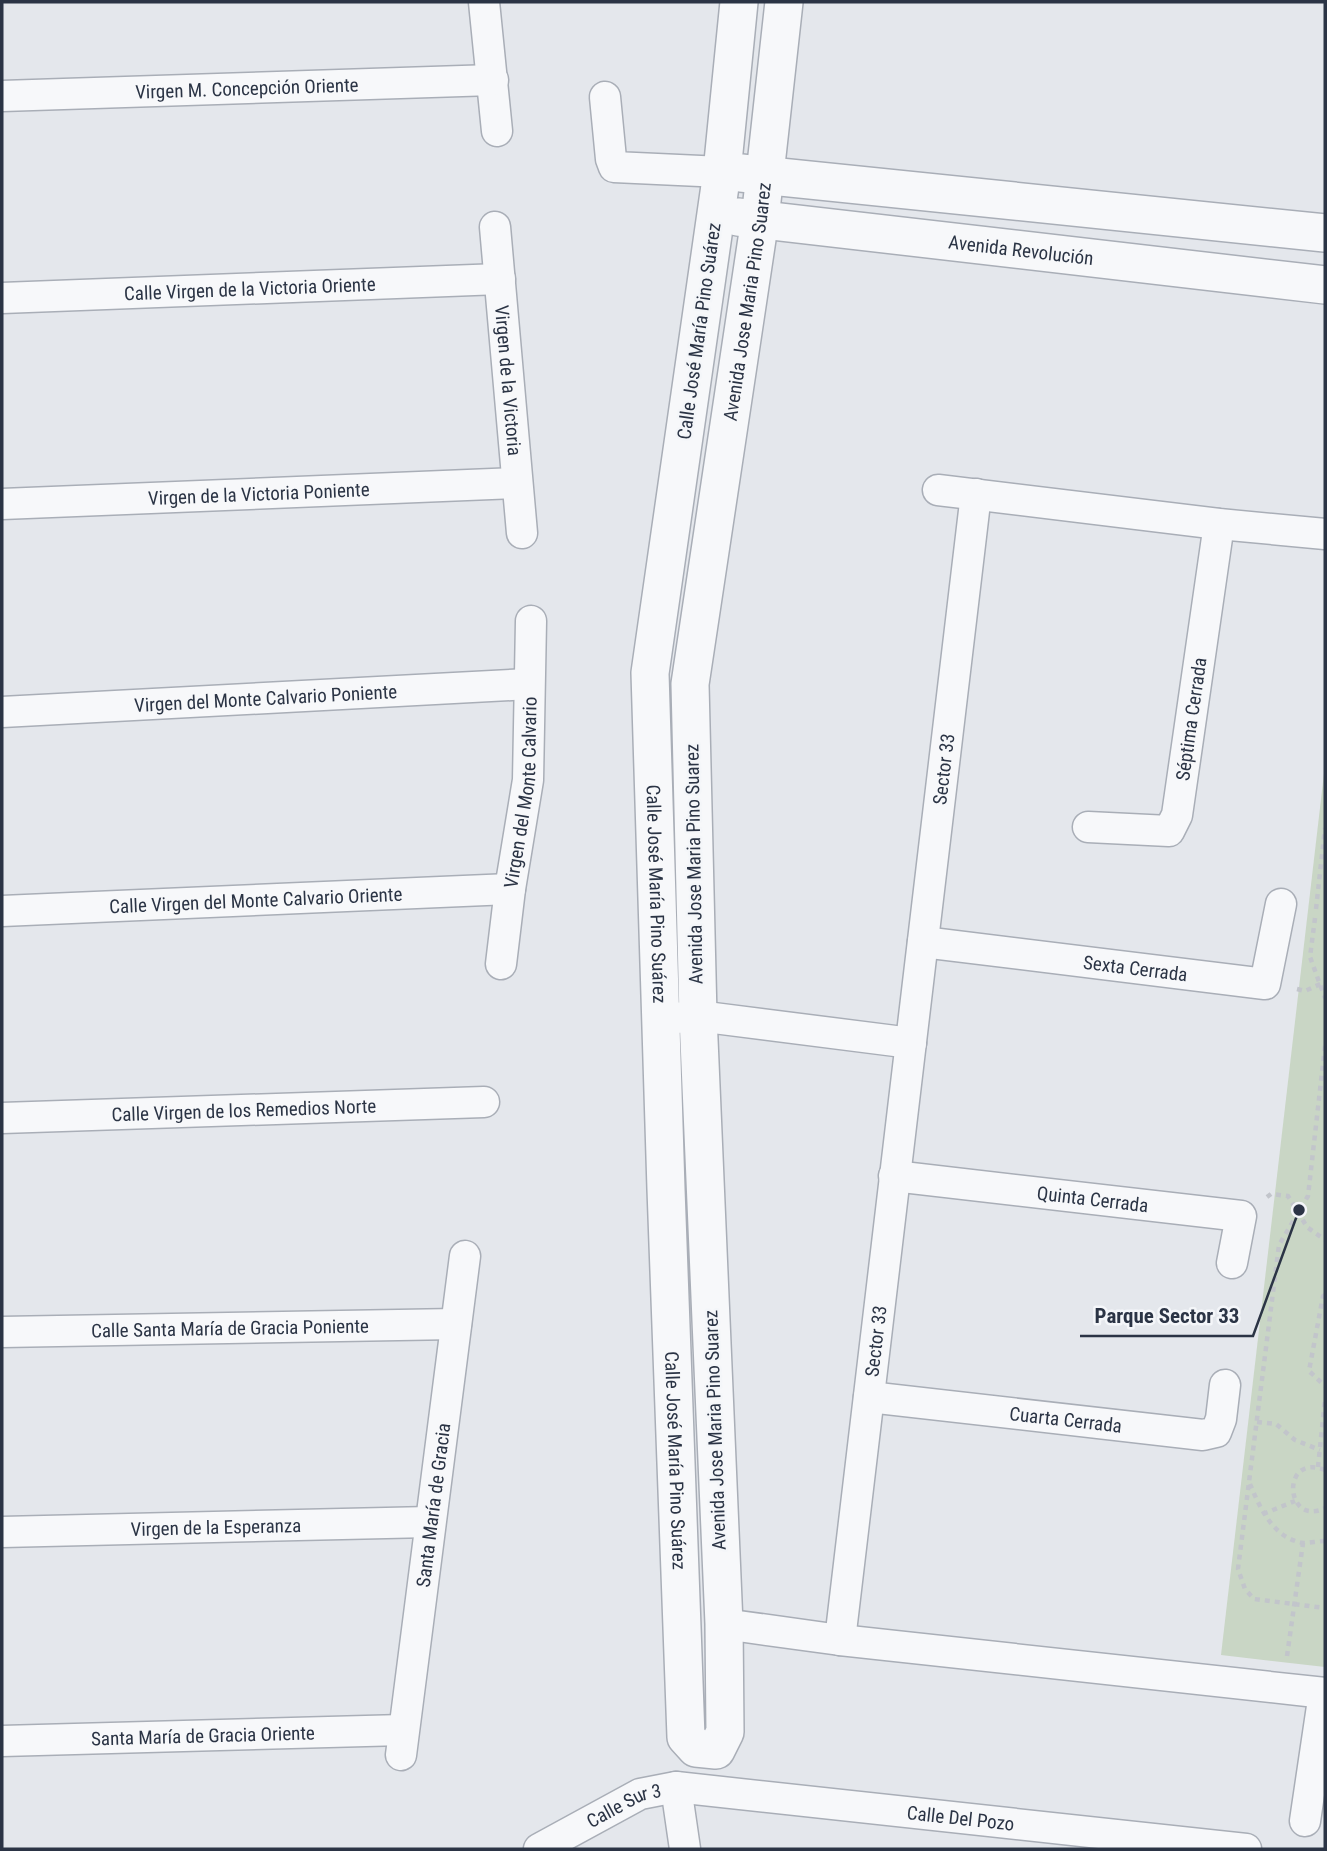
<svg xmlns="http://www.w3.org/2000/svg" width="1327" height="1851" font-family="'Roboto Condensed',sans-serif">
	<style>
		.green { fill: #c9d6c5 }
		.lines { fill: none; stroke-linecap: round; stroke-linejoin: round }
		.minor-casing { stroke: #a9aeb7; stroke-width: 33 }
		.tertiary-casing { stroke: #a9aeb7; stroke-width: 40 }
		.path { stroke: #c2c5cb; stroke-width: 4.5; stroke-dasharray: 5 5; stroke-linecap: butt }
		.minor { stroke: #f7f8fa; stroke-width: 30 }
		.tertiary { stroke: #f7f8fa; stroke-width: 37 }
		.labels { text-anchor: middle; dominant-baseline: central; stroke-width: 5; stroke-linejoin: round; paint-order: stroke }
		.street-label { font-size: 19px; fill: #2b3445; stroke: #f4f6f9 }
		.leader { fill: none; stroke: #2b3445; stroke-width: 2.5 }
		.callout-dot { fill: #2b3445; stroke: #f4f6f9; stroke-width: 2.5 }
		.callout-label { font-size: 21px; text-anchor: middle; font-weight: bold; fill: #2b3445; stroke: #f4f6f9; stroke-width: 5; stroke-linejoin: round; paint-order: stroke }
	</style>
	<rect width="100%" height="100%" fill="#e4e7ec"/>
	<!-- green -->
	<polygon class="green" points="1325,765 1325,1667 1221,1655"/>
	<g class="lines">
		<!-- minor casing -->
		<g class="minor-casing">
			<g id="minor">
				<polyline points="484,2 497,131"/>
				<path id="s1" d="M2,96L493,80"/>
				<polyline points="605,97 611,159 614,167 722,172"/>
				<path id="s2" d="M495,227L522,533"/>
				<path id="s3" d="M2,298L500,279"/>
				<polyline points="938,490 1219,524 1325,534"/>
				<path id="s4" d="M2,504L517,483"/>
				<path id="s5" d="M2,712L529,684"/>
				<path id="s6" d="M1088,827L1169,831L1177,815L1219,524"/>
				<path id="s7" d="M2,911L510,889"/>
				<path id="s8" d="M923,942L1265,984L1281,904"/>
				<path id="s9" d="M501,964L510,889L528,780L531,621"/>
				<polyline points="675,1018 698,1016 911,1043"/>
				<path id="s10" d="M2,1118L484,1102"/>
				<path id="s11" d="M894,1176L1241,1216L1232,1263"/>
				<path id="s12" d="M2,1332L456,1324"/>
				<path id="s13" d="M869,1397L1203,1435L1216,1432L1221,1419L1225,1385"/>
				<path id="s14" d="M2,1532L430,1522"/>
				<polyline points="724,1624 840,1640 1325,1693"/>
				<path id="s15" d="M840,1640L976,494"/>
				<path id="s16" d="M2,1741L403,1730"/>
				<path id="s17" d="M401,1755L465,1256"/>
				<polyline points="676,1787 685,1849"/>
				<polyline points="1305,1821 1324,1693"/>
				<path id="s18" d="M539,1849L640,1794L676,1787L1246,1849"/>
			</g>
		</g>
		<!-- tertiary casing -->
		<g class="tertiary-casing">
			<g id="tertiary">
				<path id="s19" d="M739,2L722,172L650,673L666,1189L686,1737L696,1748L716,1750L725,1732L724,1624L698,1016L690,684L760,219L784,2"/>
				<polyline points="741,173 1325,233"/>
				<path id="s20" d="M738,217L1325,285"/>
			</g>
		</g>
		<!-- path -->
		<g class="path">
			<polyline points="1316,909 1325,828"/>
			<polyline points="1315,918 1310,957 1325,998"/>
			<polyline points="1297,989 1305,991 1325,982"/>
			<polyline points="1325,1046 1308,1196 1279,1245 1238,1569 1245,1589 1254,1599 1325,1608"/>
			<polyline points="1267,1197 1271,1194 1288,1196 1307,1227 1325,1240"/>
			<polyline points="1325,1295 1323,1296 1309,1371 1325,1386"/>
			<polyline points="1257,1422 1276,1424 1295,1440 1320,1450"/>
			<polyline points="1318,1467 1325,1399"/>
			<path d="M1325,1470C1280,1452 1285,1528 1325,1508"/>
			<path d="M1250,1484C1260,1508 1273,1538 1303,1543C1310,1543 1318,1541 1325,1541"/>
			<polyline points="1263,1514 1295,1501"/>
			<polyline points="1287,1656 1303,1543"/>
		</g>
		<!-- minor -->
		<use href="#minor" class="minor"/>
		<!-- tertiary -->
		<use href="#tertiary" class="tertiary"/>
	</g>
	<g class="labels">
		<!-- street labels -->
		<g class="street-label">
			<text stroke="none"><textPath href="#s1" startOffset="245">Virgen M. Concepción Oriente</textPath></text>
			<text stroke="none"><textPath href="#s20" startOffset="285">Avenida Revolución</textPath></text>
			<text stroke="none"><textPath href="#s3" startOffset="248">Calle Virgen de la Victoria Oriente</textPath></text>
			<text stroke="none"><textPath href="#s19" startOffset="3232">Avenida Jose Maria Pino Suarez</textPath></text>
			<text transform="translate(699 331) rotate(-82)">Calle José María Pino Suárez</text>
			<text stroke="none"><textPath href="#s2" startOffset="154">Virgen de la Victoria</textPath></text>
			<text stroke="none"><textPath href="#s4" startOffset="257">Virgen de la Victoria Poniente</textPath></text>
			<text stroke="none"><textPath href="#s5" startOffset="264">Virgen del Monte Calvario Poniente</textPath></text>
			<text stroke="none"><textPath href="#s6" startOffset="196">Séptima Cerrada</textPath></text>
			<text stroke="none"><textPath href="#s15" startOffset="877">Sector 33</textPath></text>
			<text stroke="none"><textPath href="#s9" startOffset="173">Virgen del Monte Calvario</textPath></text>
			<text transform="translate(694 864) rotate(-91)">Avenida Jose Maria Pino Suarez</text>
			<text stroke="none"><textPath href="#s19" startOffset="898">Calle José María Pino Suárez</textPath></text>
			<text stroke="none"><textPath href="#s7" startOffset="254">Calle Virgen del Monte Calvario Oriente</textPath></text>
			<text stroke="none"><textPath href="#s8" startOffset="214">Sexta Cerrada</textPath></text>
			<text stroke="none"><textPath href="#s10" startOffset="242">Calle Virgen de los Remedios Norte</textPath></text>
			<text stroke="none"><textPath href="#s11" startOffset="200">Quinta Cerrada</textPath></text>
			<text stroke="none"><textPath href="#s12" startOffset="228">Calle Santa María de Gracia Poniente</textPath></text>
			<text stroke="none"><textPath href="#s15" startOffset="301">Sector 33</textPath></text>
			<text stroke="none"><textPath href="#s13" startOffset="198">Cuarta Cerrada</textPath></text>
			<text transform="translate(715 1430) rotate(-92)">Avenida Jose Maria Pino Suarez</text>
			<text stroke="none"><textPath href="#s19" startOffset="1465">Calle José María Pino Suárez</textPath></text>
			<text stroke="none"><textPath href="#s17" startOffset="252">Santa María de Gracia</textPath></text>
			<text stroke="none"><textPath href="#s14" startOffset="214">Virgen de la Esperanza</textPath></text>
			<text stroke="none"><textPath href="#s16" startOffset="201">Santa María de Gracia Oriente</textPath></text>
			<text stroke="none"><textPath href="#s18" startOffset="96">Calle Sur 3</textPath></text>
			<text stroke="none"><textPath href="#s18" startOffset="438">Calle Del Pozo</textPath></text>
		</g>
	</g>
	<!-- callouts -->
	<path class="leader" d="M1299 1210L1253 1336H1080"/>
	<circle class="callout-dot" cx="1299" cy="1210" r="7"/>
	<g class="callout-label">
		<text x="1167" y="1323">Parque Sector 33</text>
	</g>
	<!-- border -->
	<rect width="1327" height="1851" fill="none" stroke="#2b3445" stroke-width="7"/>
</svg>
